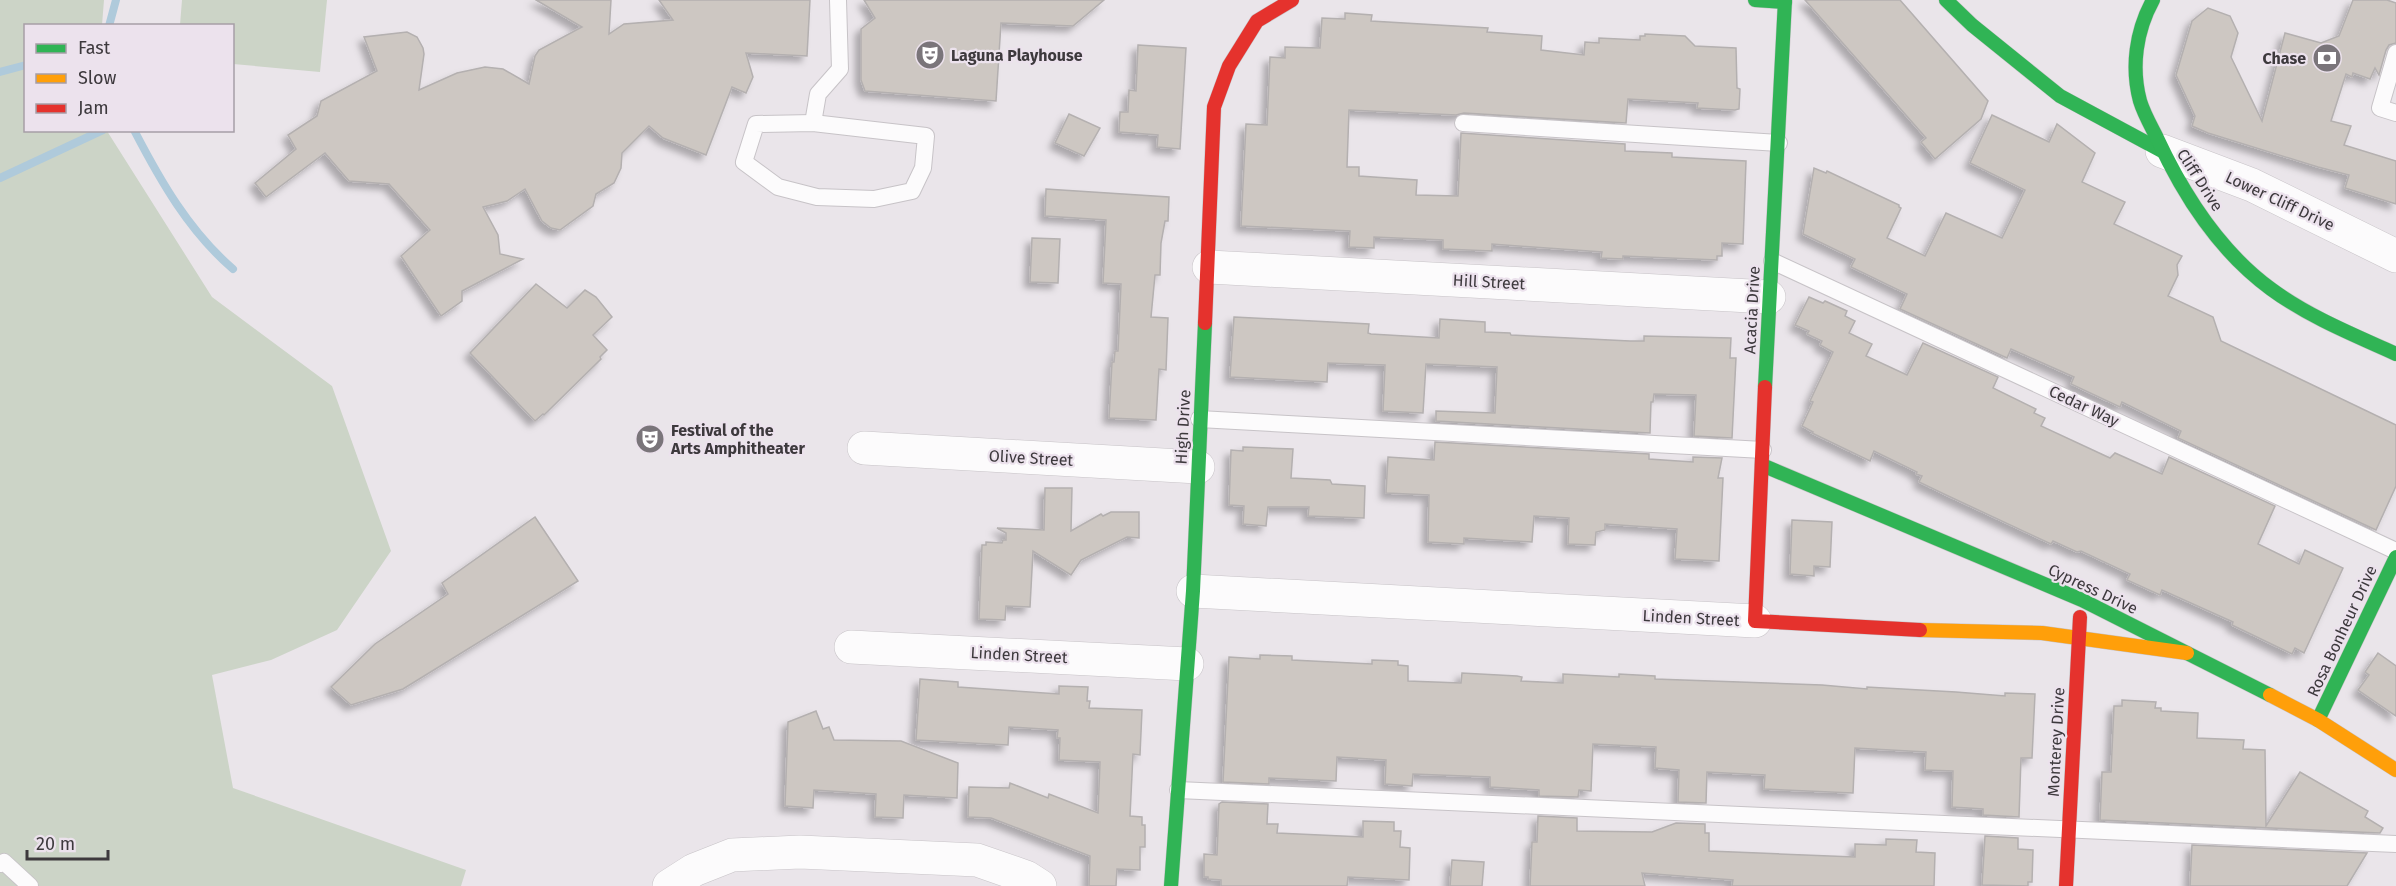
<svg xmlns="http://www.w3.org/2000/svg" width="2396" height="886" font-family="'Fira Sans',sans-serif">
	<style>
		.green { fill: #ccd4c7 }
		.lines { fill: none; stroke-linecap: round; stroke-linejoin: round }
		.stream { stroke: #afcadb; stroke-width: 8 }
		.building { fill: #cdc7c2; stroke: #b4b0b0; stroke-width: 1.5; filter: url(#shadow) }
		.lane-casing { stroke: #c7c3c7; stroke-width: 18 }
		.street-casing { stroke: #c7c3c7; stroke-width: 34 }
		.fast-casing { stroke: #c7c3c7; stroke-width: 15 }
		.slow-casing { stroke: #c7c3c7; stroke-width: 15 }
		.jam-casing { stroke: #c7c3c7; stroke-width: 15 }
		.lane { stroke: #fcfbfc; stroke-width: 16 }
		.street { stroke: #fcfbfc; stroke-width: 33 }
		.fast { stroke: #30b455; stroke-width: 14 }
		.slow { stroke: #ff9f0a; stroke-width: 14 }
		.jam { stroke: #e5322d; stroke-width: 14 }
		.labels { text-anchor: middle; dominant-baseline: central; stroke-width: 4.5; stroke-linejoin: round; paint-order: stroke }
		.poi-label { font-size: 16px; font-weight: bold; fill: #3d393d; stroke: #ece2ed; text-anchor: start }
		.street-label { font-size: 16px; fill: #3d393d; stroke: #ece2ed }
	</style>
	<defs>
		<filter id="shadow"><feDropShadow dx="-5.5" dy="5.5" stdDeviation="3" flood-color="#0004"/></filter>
	</defs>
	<rect width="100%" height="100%" fill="#eae5ea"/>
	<!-- green -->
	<g class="green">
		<polygon points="0,0 104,0 102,25 26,26 26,130 107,131 212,297 332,386 391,551 337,630 271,660 212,675 233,788 466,870 461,886 0,886"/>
		<polygon points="182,0 327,0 320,72 233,64 232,26 180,25"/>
	</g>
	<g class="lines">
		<!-- stream -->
		<g class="stream">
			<polyline points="109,26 116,0"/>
			<polyline points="0,72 26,65"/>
			<path d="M134,130C161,182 189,231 233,269"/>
			<polyline points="0,178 103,130"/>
		</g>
	</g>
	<!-- building -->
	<g class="building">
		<polygon points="536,0 611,0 609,34 624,24 673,20 659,0 810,0 807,56 746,53 753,77 746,93 732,87 706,155 663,138 649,126 622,153 621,168 614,183 596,194 593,206 560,230 551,228 542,221 525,189 507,201 483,207 498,235 500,254 523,259 462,291 462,301 441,316 401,256 430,230 389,184 349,181 325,153 266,197 255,183 296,149 288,135 317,116 321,101 377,71 364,37 407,32 417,37 423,48 424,54 419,90 457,73 485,67 503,69 529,84 535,56 539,50 582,27"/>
		<polygon points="864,0 1104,0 1073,26 1001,23 996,101 865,91 861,80 861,29 875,18"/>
		<polygon points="1805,0 1900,0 1988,101 1981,119 1935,159 1921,142 1926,138"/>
		<polygon points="2353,0 2387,0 2396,3 2396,43 2389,45 2386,50 2379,75 2375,68 2370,79 2353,73 2352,77 2346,74 2331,121 2351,126 2344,145 2396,161 2396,204 2345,188 2349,175 2318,167 2208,133 2192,126 2195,116 2176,75 2192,21 2208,8 2230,16 2238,33 2231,57 2262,121 2285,33 2321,43 2339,36"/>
		<polygon points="1345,13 1372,15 1371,21 1488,28 1487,32 1542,36 1541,50 1584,55 1585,42 1599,43 1599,38 1640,40 1640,36 1645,36 1645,34 1685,36 1695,46 1736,48 1737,88 1740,89 1739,109 1735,110 1697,108 1698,103 1628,99 1626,123 1464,113 1456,115 1349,110 1347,167 1359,167 1359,176 1417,180 1416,195 1458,196 1461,133 1625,144 1625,151 1672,153 1672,157 1746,161 1743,244 1722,243 1722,256 1717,256 1717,260 1623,256 1623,259 1601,258 1602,252 1492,244 1492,251 1443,249 1443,240 1374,237 1374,248 1349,247 1350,231 1241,226 1246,124 1267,125 1270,57 1285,58 1285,47 1320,48 1322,18 1345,19"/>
		<polygon points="1138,45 1186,48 1180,149 1157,147 1158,135 1119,132 1120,112 1128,112 1129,90 1136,91"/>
		<polygon points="1069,114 1100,128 1084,156 1055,143"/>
		<polygon points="1992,115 2049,142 2057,124 2095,153 2082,182 2125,202 2114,224 2182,256 2177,265 2178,275 2168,296 2213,317 2221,341 2396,425 2396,486 2376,530 2178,438 2181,431 2122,402 2120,407 2071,384 2074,377 2011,349 2007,358 1900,309 1907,294 1851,267 1855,259 1803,234 1814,168 1826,173 1827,171 1899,205 1899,207 1901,208 1887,238 1925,256 1946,213 2002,238 2025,190 1970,163"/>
		<polygon points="1046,189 1169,197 1168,221 1165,221 1161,243 1160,275 1155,275 1151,317 1168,318 1166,370 1159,369 1156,420 1109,418 1112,362 1114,362 1115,351 1118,351 1121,284 1103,283 1106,220 1045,216"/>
		<polygon points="1032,238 1060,239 1058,283 1030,282"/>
		<polygon points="536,284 567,308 585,290 596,297 612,317 593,335 607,350 600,357 601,359 544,415 543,414 535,421 470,353"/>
		<polygon points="1809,297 1823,303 1825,301 1847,311 1845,316 1855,321 1849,333 1872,344 1866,356 1907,375 1923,343 1998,377 1993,388 2036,409 2034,413 2045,418 2041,426 2110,458 2115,453 2162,474 2169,457 2275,506 2258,544 2299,564 2305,550 2343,568 2304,653 2295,648 2292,654 2232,625 2233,622 2162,590 2160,595 2127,580 2130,574 2081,551 2077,552 2053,541 2051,544 1944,494 1919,482 1922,476 1916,474 1917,472 1874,451 1870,461 1812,433 1813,432 1802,426 1813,402 1810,401 1833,352 1820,345 1822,341 1807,334 1809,331 1795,325"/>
		<polygon points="1234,317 1369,324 1368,333 1371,334 1439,338 1440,319 1485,322 1485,332 1510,333 1511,335 1630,341 1644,341 1644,336 1731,338 1730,358 1736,358 1732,438 1694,436 1696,395 1654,394 1653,402 1651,402 1650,433 1436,421 1436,411 1495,413 1497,367 1426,364 1423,413 1383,411 1385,365 1328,363 1327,382 1230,377"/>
		<polygon points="1435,442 1649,454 1649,459 1693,462 1693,457 1722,458 1718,478 1723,478 1719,561 1675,559 1677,529 1605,524 1605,530 1596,532 1595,545 1568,544 1569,518 1534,516 1532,542 1464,538 1464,544 1428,542 1429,495 1386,493 1388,457 1434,460"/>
		<polygon points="1243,447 1293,449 1291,478 1330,480 1332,484 1365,486 1364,518 1308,516 1309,507 1268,507 1266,526 1243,524 1244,506 1229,505 1231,450 1243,451"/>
		<polygon points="1045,488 1072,488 1071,531 1101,514 1103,516 1111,512 1139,512 1139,538 1127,537 1081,560 1071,575 1033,551 1030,607 1006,606 1005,620 979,619 982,545 986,545 986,542 1002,543 1003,540 1006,540 1006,533 997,528 1044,530"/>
		<polygon points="535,517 578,581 403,689 351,705 331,687 375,644 448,594 442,583"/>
		<polygon points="1792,520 1832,522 1830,567 1814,566 1814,576 1790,574"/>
		<polygon points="2378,653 2396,666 2396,716 2358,690 2369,675 2365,672"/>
		<polygon points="1260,655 1292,656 1292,660 1372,664 1372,660 1398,661 1398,665 1408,666 1408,681 1461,683 1462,673 1517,676 1522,677 1521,681 1563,683 1563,674 1619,677 1619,674 1655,676 1655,679 1822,685 1867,689 1867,687 1956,692 2005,696 2005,693 2035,694 2032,758 2021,758 2019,817 1983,815 1983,809 1952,807 1953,771 1925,770 1926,752 1855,748 1853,793 1764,789 1765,775 1707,772 1706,803 1678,802 1679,770 1655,768 1656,747 1593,744 1591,791 1579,790 1578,797 1539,796 1539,790 1490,787 1490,777 1413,774 1412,786 1385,784 1386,760 1337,757 1336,781 1269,778 1269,784 1223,782 1229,657 1260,659"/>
		<polygon points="920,679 958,682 958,687 1059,694 1059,686 1088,687 1087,701 1090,701 1089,708 1142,710 1140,755 1133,754 1130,816 1142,817 1142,825 1145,825 1145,847 1140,847 1140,870 1117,869 1116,886 1089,886 1090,856 991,818 968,817 969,787 1009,788 1010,783 1048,798 1049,794 1098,813 1100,762 1059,760 1060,738 1057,738 1058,730 1009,727 1008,745 916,740"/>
		<polygon points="2122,700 2156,702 2155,708 2161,708 2161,711 2198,713 2197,738 2244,740 2243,749 2265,750 2266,826 2300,772 2368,811 2365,817 2383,828 2380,833 2100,820 2102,772 2111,772 2114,706 2122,706"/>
		<polygon points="816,711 823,729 829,727 834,740 901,741 958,763 957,798 904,795 903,818 875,817 876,794 814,790 813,808 785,806 788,722"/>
		<polygon points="1222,802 1268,804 1267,824 1278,824 1277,833 1363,837 1363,821 1394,822 1394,831 1401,831 1400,847 1410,848 1409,880 1348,877 1347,886 1221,886 1221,880 1208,879 1208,877 1204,877 1204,854 1217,855 1219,804"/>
		<polygon points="1538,816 1577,818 1577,831 1652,832 1676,823 1705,824 1705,833 1709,833 1709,851 1855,857 1855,844 1886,845 1886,839 1917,840 1916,852 1935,853 1934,886 1732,886 1733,880 1642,873 1645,886 1530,886 1532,842 1537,842"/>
		<polygon points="1985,836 2018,838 2018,849 2033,850 2032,882 2028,882 2028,886 1982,885"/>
		<polygon points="2192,845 2367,853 2347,886 2190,886"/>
		<polygon points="1452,860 1484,862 1482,886 1450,886"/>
	</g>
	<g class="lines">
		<!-- lane casing -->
		<g class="lane-casing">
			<g id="lane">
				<polyline points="2396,53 2380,108 2396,113"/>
				<polygon points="813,123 926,136 923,168 912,191 874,199 817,197 778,187 744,162 756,124"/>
				<polyline points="813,123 818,94 840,69 838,0"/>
				<polyline points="1463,123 1779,143"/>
				<polyline points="1772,261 2396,551"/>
				<polyline points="1199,419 1763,450"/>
				<polyline points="1178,790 2396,844"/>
				<polyline points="0,864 4,862 30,886"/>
			</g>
		</g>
		<!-- street casing -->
		<g class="street-casing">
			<g id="street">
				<polyline points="2162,151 2252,185 2396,256"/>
				<polyline points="1209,267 1769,297"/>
				<polyline points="864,448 1198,467"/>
				<polyline points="1193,591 1755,621"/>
				<polyline points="851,647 1187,664"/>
				<polyline points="669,886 694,870 732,855 800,852 977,860 1026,877 1040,886"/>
			</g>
		</g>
		<!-- fast casing -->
		<g class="fast-casing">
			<g id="fast">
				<polyline points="1755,0 1785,2"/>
				<polyline points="1946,0 1972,25 2060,96 2162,151"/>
				<path d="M2153,0C2136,31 2131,67 2140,101C2144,114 2151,126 2157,138C2184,196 2219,251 2271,289C2309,317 2354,335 2396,354"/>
				<polyline points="1765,387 1785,0"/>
				<polyline points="1762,465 2082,600 2270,695"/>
				<polyline points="2318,720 2396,557"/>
				<polyline points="1171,886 1193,591 1205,323"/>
			</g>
		</g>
		<!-- slow casing -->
		<g class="slow-casing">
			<g id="slow">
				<polyline points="1920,630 2042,633 2187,653"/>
				<polyline points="2270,695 2318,720 2396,770"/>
			</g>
		</g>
		<!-- jam casing -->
		<g class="jam-casing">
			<g id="jam">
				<polyline points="1205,323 1214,107 1229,66 1257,21 1292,0"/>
				<polyline points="1765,387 1755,621 1920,630"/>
				<polyline points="2066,886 2080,617"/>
			</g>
		</g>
		<!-- lane -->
		<use href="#lane" class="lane"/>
		<!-- street -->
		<use href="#street" class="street"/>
		<!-- fast -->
		<use href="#fast" class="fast"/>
		<!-- slow -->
		<use href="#slow" class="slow"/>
		<!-- jam -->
		<use href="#jam" class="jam"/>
	</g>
	<!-- icons -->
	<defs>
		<g id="theatre-disc" transform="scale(1.5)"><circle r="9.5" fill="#7a757a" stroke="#ece2ed"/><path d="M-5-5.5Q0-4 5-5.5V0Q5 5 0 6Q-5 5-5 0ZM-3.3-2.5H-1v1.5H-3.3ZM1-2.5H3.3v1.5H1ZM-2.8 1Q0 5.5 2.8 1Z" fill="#fff"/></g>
		<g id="bank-disc" transform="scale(1.5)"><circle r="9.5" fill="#7a757a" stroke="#ece2ed"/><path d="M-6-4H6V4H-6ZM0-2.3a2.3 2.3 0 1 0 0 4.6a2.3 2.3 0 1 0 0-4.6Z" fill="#fff"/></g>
	</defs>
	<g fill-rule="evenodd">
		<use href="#theatre-disc" x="930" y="55"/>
		<use href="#bank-disc" x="2327" y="58"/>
		<use href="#theatre-disc" x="650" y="439"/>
	</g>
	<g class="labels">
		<!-- poi labels -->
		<g class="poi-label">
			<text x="951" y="55">Laguna Playhouse</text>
			<text x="2306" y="58" text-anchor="end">Chase</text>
			<text x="671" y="430">Festival of the<tspan x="671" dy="18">Arts Amphitheater</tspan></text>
		</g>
		<!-- street labels -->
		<g class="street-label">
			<text transform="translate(2200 180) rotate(57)">Cliff Drive</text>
			<text transform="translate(2280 201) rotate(25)">Lower Cliff Drive</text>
			<text transform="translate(1489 282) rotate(3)">Hill Street</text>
			<text transform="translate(1752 310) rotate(-87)">Acacia Drive</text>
			<text transform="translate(2084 406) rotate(25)">Cedar Way</text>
			<text transform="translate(1183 427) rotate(-87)">High Drive</text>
			<text transform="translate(1031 458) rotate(3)">Olive Street</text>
			<text transform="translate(2093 589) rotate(25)">Cypress Drive</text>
			<text transform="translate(1691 618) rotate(3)">Linden Street</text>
			<text transform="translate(2342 631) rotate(-65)">Rosa Bonheur Drive</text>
			<text transform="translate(1019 655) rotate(3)">Linden Street</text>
			<text transform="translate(2056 742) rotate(-87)">Monterey Drive</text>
		</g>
	</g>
	<!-- legend -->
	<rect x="24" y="24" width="210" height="108" fill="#ece2ed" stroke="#a69ea7" stroke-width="1.5"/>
	<rect x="36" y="44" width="30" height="9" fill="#30b455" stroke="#a69ea7" stroke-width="1.5"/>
	<text x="78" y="54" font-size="18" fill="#3d393d">Fast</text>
	<rect x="36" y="74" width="30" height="9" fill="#ff9f0a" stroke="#a69ea7" stroke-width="1.5"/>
	<text x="78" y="84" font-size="18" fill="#3d393d">Slow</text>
	<rect x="36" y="104" width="30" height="9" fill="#e5322d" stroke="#a69ea7" stroke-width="1.5"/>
	<text x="78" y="114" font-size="18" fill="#3d393d">Jam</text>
	<!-- scale -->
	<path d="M27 850v9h81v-9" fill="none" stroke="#3d393d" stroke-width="3"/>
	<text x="36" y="850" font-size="18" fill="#3d393d" stroke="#ece2ed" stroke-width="4.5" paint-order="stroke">20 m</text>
</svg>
